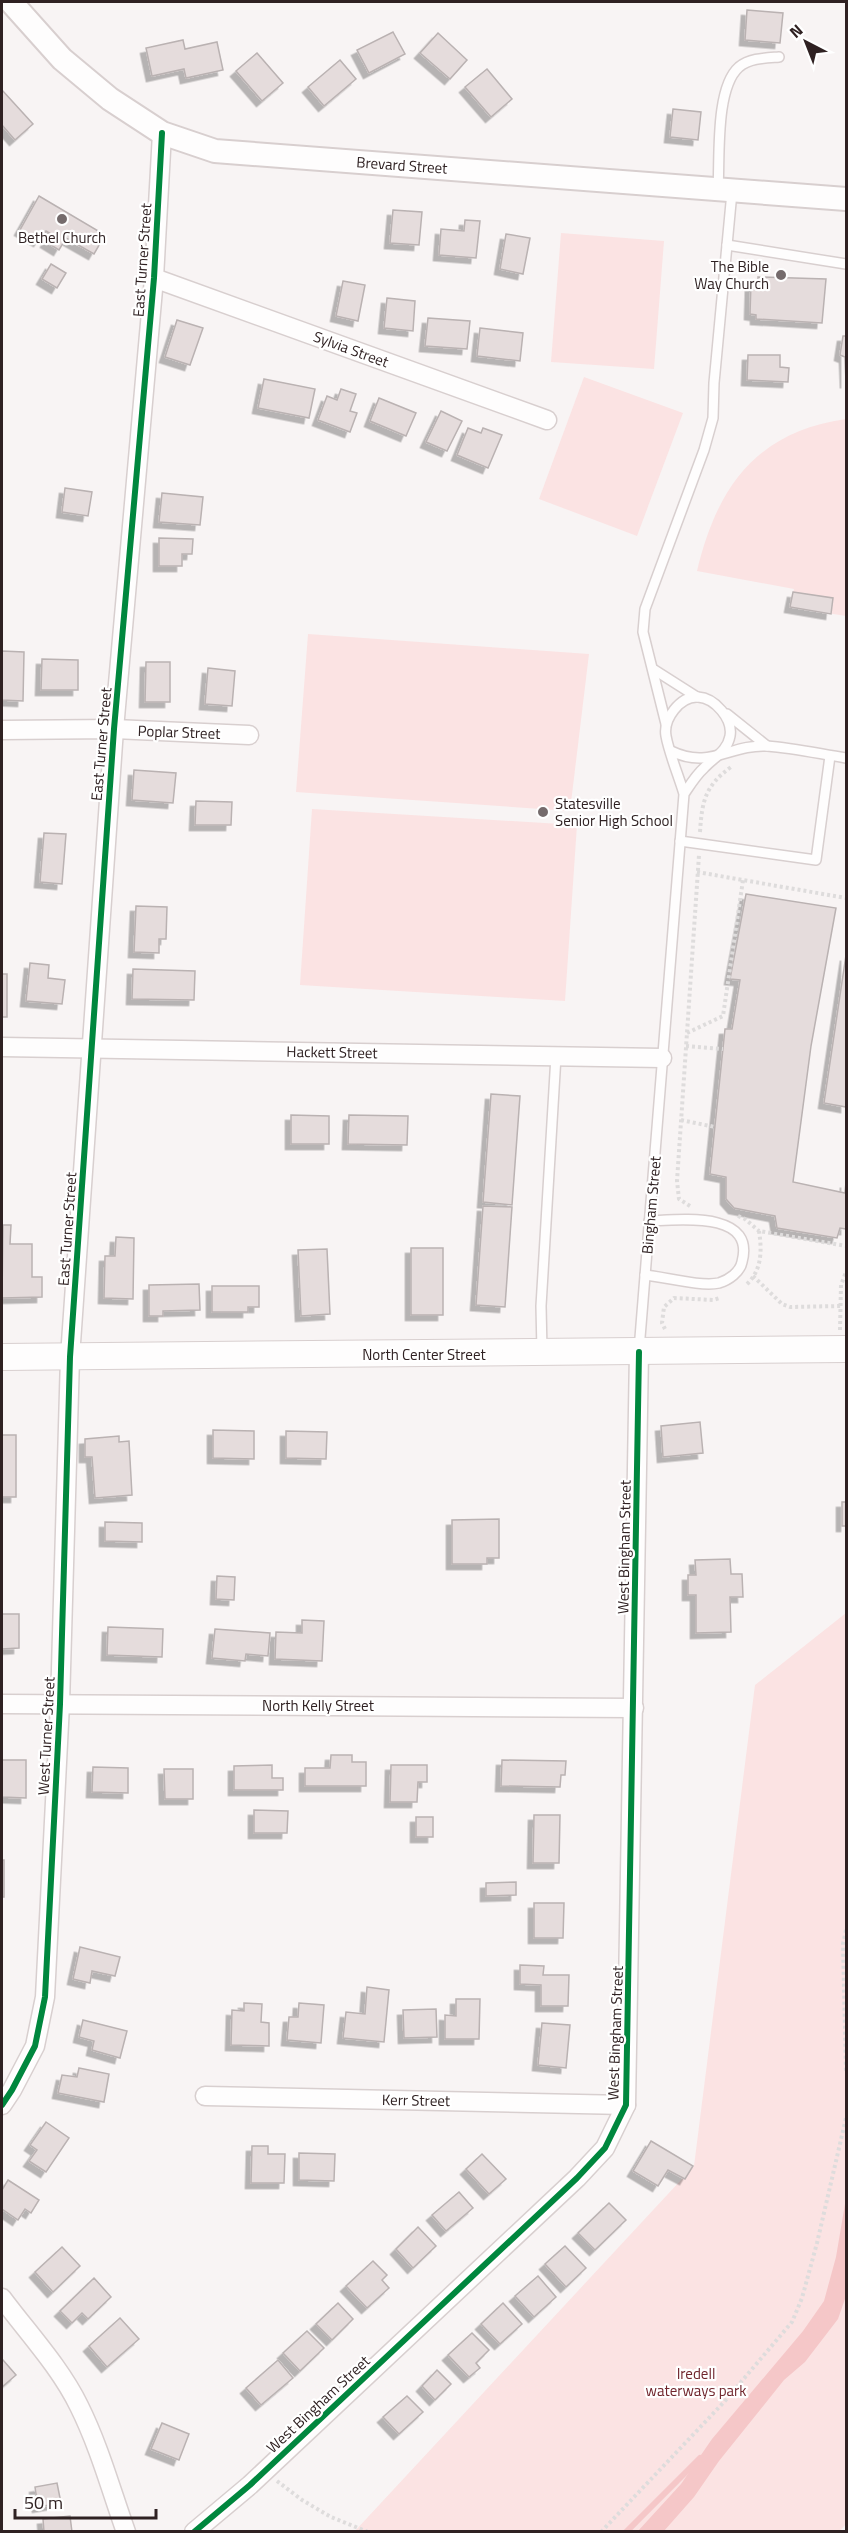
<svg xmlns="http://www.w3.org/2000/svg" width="848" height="2533" font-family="'Titillium Web',sans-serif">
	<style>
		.green { fill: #fbe3e3 }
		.water { fill: #f5c7c8 }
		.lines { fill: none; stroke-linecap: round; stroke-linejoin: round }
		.stream { stroke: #f5c7c8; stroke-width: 6 }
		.building { fill: #e5dcdc; stroke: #bab2b2; stroke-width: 1.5; filter: url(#shadow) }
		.service-casing { stroke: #d8cfcf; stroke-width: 12 }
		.minor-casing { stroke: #d8cfcf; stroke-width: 21 }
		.tertiary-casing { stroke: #d8cfcf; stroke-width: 26 }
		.secondary-casing { stroke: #d8cfcf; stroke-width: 28 }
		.path { stroke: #dedcdc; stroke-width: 4; stroke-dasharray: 3 3; stroke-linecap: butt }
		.service { stroke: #fefdfd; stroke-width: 9 }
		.minor { stroke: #fefdfd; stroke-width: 18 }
		.tertiary { stroke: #fefdfd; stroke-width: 22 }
		.secondary { stroke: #fefdfd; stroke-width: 26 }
		.cycleway-casing { stroke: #fff; stroke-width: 10 }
		.cycleway { stroke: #00873e; stroke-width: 6 }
		.poi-dot { fill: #756b6c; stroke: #fff; stroke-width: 2 }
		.labels { text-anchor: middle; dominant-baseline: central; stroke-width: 4.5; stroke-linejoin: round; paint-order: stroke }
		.street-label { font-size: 15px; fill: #2f2122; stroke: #fff }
		.poi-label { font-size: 15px; fill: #2f2122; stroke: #fff }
		.park-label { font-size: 15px; fill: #70262d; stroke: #fff }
	</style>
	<defs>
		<filter id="shadow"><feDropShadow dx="-5.5" dy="5.5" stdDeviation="0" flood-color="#0004"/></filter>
	</defs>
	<rect width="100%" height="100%" fill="#f8f4f4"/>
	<!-- green -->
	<g class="green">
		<polygon points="561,233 664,241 654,369 551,362"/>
		<polygon points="584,377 683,413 637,536 539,499"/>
		<path d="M846,419V616L790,607L794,589L697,571C717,487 756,432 846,419Z"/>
		<polygon points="308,634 589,654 570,811 296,792"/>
		<polygon points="312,809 577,825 565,1001 300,985"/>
		<polygon points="846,1613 846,2524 839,2532 354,2532 694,2166 755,1685"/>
	</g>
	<!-- water -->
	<polygon class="water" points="846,2198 846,2296 838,2319 805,2362 784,2380 719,2461 694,2497 664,2531 638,2531 681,2484 712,2439 803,2331 824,2301 836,2257"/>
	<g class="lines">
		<!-- stream -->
		<polyline class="stream" points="626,2532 700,2458"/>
	</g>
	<!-- building -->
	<g class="building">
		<polygon points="747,10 783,13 780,43 745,40"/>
		<polygon points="393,32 405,54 369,73 357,50"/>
		<polygon points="438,33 467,60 450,79 420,53"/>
		<polygon points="183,40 185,49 217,42 223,70 186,78 184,69 152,76 146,48"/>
		<polygon points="257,53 283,83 262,101 236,71"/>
		<polygon points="340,60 356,79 324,106 308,87"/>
		<polygon points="487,69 512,99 491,117 465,87"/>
		<polygon points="2,90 33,124 15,140 2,125"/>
		<polygon points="673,109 701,112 698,140 670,137"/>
		<polygon points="39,196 105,235 94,254 66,238 59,250 46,242 51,234 46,231 39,241 20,230"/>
		<polygon points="393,210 422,212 419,245 390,243"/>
		<polygon points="465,220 480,221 476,258 439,255 441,229 464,231"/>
		<polygon points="506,234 530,238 523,274 500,269"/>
		<polygon points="51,264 66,273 57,288 42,279"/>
		<polygon points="758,277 826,279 822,323 756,319 756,315 750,314 751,283 758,282"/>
		<polygon points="343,281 365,285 358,321 336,316"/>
		<polygon points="387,298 415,301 413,331 384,328"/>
		<polygon points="428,318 470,321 467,349 425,346"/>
		<polygon points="177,320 203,328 190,365 165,357"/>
		<polygon points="480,328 523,333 520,361 477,356"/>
		<polygon points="843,336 846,336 846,383 845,357 840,355"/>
		<polygon points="748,355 780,355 780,367 789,368 788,382 747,380"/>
		<polygon points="264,379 315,389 309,418 258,408"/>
		<polygon points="341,389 356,394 350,411 357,413 350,432 318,420 327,396 337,400"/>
		<polygon points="379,398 416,413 406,436 370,421"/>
		<polygon points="441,411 462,421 447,451 426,442"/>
		<polygon points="468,428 481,433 483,428 502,435 488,468 457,455"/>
		<polygon points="65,488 92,492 88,516 62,512"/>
		<polygon points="162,493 203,497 200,525 159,522"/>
		<polygon points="159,538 193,539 192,554 182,554 182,566 159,566"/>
		<polygon points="793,592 833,598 831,614 790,607"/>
		<polygon points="2,651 24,652 23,701 2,700"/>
		<polygon points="42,659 78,660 78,690 41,690"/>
		<polygon points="146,662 170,662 170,702 145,702"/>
		<polygon points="208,668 235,671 232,706 205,704"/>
		<polygon points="134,770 176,773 173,803 132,800"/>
		<polygon points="196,801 232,802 231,825 195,825"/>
		<polygon points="44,833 66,834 62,884 40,882"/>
		<polygon points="746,894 836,908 811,1046 793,1182 845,1193 846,1182 846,1229 840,1228 837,1238 777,1228 775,1216 734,1208 726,1199 726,1177 710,1174 725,1029 732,1029 740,980 730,979"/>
		<polygon points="136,906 167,907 166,939 159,939 159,953 134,952"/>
		<polygon points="846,955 846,1107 824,1103"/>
		<polygon points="30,963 49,965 48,978 65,980 62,1004 26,1001"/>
		<polygon points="133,969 195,971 194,1000 132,999"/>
		<rect x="2" y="974" width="5" height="43"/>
		<polygon points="491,1094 520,1096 512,1205 483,1202"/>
		<polygon points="291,1115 329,1116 329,1144 291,1144"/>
		<polygon points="349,1115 408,1116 407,1145 348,1144"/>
		<polygon points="483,1206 512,1207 505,1307 476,1305"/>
		<polygon points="3,1225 11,1225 10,1244 32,1244 32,1277 42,1277 42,1297 2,1298"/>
		<polygon points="116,1237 134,1238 133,1299 104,1298 105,1256 115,1256"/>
		<rect x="411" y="1248" width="32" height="67"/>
		<polygon points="327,1249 330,1314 301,1316 298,1250"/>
		<polygon points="199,1284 200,1310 163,1311 163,1316 149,1316 149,1285"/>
		<polygon points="212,1286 259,1286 259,1307 248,1307 248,1312 212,1312"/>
		<polygon points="700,1422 703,1453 663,1457 661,1426"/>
		<polygon points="213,1430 254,1431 254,1459 213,1458"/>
		<polygon points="286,1431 327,1432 326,1459 286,1458"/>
		<rect x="2" y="1435" width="14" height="62"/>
		<polygon points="119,1436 119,1442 129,1441 132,1495 95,1498 92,1457 85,1457 85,1439"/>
		<rect x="842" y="1502" width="4" height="24"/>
		<polygon points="499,1519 499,1558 487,1558 487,1564 452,1564 452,1520"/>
		<polygon points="105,1522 142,1523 142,1542 105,1541"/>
		<polygon points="730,1559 731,1574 742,1574 743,1597 730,1597 731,1632 696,1633 696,1595 688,1595 688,1575 696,1575 695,1560"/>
		<polygon points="217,1576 235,1577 234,1600 216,1599"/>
		<polygon points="2,1614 19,1614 19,1648 2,1649 2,1651"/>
		<polygon points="302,1620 324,1621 322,1661 275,1659 276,1632 302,1633"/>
		<polygon points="108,1627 163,1629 162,1657 107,1655"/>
		<polygon points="215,1629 270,1633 268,1656 246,1654 245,1661 212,1658"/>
		<polygon points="331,1755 352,1755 352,1762 366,1762 366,1786 305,1786 305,1768 330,1768"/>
		<polygon points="2,1760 26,1760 26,1798 2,1797"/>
		<polygon points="502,1760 566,1761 565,1775 561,1775 560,1787 501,1786"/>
		<polygon points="272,1765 272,1778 283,1778 283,1790 234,1790 234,1766"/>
		<polygon points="391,1765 427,1765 427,1782 418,1782 417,1802 390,1802"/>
		<polygon points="93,1767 128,1768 128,1793 92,1792"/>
		<polygon points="164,1769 193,1769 193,1799 165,1799"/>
		<polygon points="254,1810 288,1811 287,1833 254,1833"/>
		<polygon points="534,1815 560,1815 559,1863 533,1863"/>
		<rect x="416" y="1817" width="17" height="20"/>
		<rect x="2" y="1860" width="2" height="37"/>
		<polygon points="516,1882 516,1895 486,1896 486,1883"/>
		<polygon points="534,1903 564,1903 563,1938 534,1938"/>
		<polygon points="80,1947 120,1957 115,1976 92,1971 90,1983 73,1979"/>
		<polygon points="520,1965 544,1966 543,1975 569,1975 568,2006 541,2006 541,1985 520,1984"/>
		<polygon points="367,1987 389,1990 384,2042 343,2038 346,2012 365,2014"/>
		<polygon points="456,1999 480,1999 479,2039 445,2039 445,2015 456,2016"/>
		<polygon points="244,2003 262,2004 261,2022 269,2023 269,2046 231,2045 232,2010 244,2011"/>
		<polygon points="299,2003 324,2005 321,2043 287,2040 289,2017 298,2017"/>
		<polygon points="436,2009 437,2037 404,2038 403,2010"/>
		<polygon points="83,2020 127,2031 120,2058 92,2050 94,2041 79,2037"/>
		<polygon points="542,2023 570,2025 566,2068 538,2065"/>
		<polygon points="79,2068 109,2074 104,2102 58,2093 62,2075 77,2077"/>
		<polygon points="46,2122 69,2138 46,2172 29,2161 37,2150 30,2145"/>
		<polygon points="651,2141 693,2166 685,2179 668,2170 658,2186 633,2171"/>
		<polygon points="252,2146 268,2146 268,2154 285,2154 284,2183 251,2183"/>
		<polygon points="299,2153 335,2154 334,2181 299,2180"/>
		<polygon points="482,2154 506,2179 489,2194 466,2169"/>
		<polygon points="8,2180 39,2200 31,2213 25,2209 18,2220 2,2209 2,2190"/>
		<polygon points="459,2192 473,2208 446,2231 432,2215"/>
		<polygon points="609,2203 626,2220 595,2250 578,2233"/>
		<polygon points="418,2227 436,2246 413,2268 396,2249"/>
		<polygon points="565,2246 586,2268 566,2287 545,2264"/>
		<polygon points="62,2247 80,2266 53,2292 35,2272"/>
		<polygon points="373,2261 387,2275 382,2280 389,2288 367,2308 346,2286"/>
		<polygon points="538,2276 556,2297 534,2317 515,2296"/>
		<polygon points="94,2278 111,2297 88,2319 82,2313 72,2323 60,2311"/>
		<polygon points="338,2303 353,2319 332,2340 316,2324"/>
		<polygon points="503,2303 522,2324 500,2344 481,2324"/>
		<polygon points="120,2318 139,2339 107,2367 89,2346"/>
		<polygon points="307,2331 324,2348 300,2371 283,2353"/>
		<polygon points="472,2333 489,2350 476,2363 480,2368 469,2377 448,2355"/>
		<polygon points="3,2360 16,2375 2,2387 2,2361"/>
		<polygon points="278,2360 293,2378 261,2405 246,2388"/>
		<polygon points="437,2370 451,2384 435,2400 422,2386"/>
		<polygon points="407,2396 423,2412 399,2434 383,2417"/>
		<polygon points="162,2423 189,2434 179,2460 151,2449"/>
		<polygon points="57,2483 61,2503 38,2507 35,2487"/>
		<polygon points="70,2516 72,2532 44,2532 43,2519"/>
	</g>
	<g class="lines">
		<!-- service casing -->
		<g class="service-casing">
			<g id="service">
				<path d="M718,189C720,158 715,88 739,67C750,58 766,58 779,57"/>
				<polyline points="727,245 846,264"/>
				<polyline points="653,669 697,697"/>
				<polyline points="727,714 767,746"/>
				<polyline points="666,724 643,632 645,609 704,450 713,418 714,383 732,192"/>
				<path d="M671,751C710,770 730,744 767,746C794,748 820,754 846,758"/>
				<polyline points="680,841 816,860 830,756"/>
				<path d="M645,1275C665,1277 701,1287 719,1283C729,1280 740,1272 742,1262C756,1210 678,1220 649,1221"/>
				<path d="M639,1350L684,794C690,785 696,775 704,768C714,757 727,752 730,736C733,719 715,698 698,697C680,696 663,719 666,736C669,753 679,777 684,794"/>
				<polyline points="542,1351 541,1306 556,1056"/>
			</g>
		</g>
		<!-- minor casing -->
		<g class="minor-casing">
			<g id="minor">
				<polyline points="154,278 547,420"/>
				<polyline points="2,730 114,729 249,735"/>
				<polyline points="2,1047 662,1058"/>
				<polyline points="2,1704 634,1708"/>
				<polyline points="205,2096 626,2105"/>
				<polyline points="2,2105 12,2090 35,2046 45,1997 60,1704 70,1357 114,729 154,278 162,133"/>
				<path d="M2,2298C28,2333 60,2367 79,2406C99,2446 111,2490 126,2532"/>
				<polyline points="194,2532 250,2485 577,2178 605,2148 626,2105 639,1352"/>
			</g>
		</g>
		<!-- tertiary casing -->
		<g class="tertiary-casing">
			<polyline id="tertiary" points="11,2 62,59 110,99 162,133 215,151 846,199"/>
		</g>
		<!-- secondary casing -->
		<g class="secondary-casing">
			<polyline id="secondary" points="2,1357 846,1349"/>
		</g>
		<!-- path -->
		<g class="path">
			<path d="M700,832C702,801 705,786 731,767"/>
			<polyline points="697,872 846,898"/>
			<polyline points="687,1033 723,1016 743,880"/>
			<polyline points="686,1046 723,1049"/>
			<polyline points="681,1120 715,1127"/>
			<polyline points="690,1206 679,1199 677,1181 699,855"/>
			<polyline points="738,1216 745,1219 759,1231"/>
			<polyline points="753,1276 782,1304 790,1307 841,1306"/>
			<path d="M747,1284C762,1270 762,1250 759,1231L846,1246"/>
			<polyline points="665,1329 662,1323 664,1307 674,1298 713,1300 720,1298"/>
			<polyline points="840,1330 841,1285 846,1272"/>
			<polyline points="846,1930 843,1944 846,2072"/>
			<polyline points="277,2481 302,2500 331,2517 368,2532"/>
			<polyline points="601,2532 724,2402 792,2322 802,2298 817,2243 846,2118"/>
		</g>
		<!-- service -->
		<use href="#service" class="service"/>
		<!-- minor -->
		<use href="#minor" class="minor"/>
		<!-- tertiary -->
		<use href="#tertiary" class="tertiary"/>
		<!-- secondary -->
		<use href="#secondary" class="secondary"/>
		<!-- cycleway casing -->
		<g class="cycleway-casing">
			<g id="cycleway">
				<polyline points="2,2105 12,2090 35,2046 45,1997 60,1704 70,1357 114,729 154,278 162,133"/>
				<polyline points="194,2532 250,2485 577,2178 605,2148 626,2105 639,1352"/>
			</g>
		</g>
		<!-- cycleway -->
		<use href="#cycleway" class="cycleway"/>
	</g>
	<!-- markers -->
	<g class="poi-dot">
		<circle cx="62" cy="219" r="6"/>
		<circle cx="781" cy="275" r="6"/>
		<circle cx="543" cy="812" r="6"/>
	</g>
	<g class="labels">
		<!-- street labels -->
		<g class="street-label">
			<text transform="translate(402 165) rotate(4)">Brevard Street</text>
			<text transform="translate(142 260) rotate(-86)">East Turner Street</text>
			<text transform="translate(351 349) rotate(20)">Sylvia Street</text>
			<text transform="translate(179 732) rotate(2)">Poplar Street</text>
			<text transform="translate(101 744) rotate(-85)">East Turner Street</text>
			<text transform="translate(332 1052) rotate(1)">Hackett Street</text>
			<text transform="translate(651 1205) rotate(-85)">Bingham Street</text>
			<text transform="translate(67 1229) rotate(-86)">East Turner Street</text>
			<text x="424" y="1354">North Center Street</text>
			<text transform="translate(624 1547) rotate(-89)">West Bingham Street</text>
			<text x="318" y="1705">North Kelly Street</text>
			<text transform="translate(46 1736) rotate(-87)">West Turner Street</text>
			<text transform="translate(615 2033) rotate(-88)">West Bingham Street</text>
			<text transform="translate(416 2100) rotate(1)">Kerr Street</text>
			<text transform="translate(318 2404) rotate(-43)">West Bingham Street</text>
		</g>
		<!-- poi labels -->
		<g class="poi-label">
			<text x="62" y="237">Bethel Church</text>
			<text x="769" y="266" text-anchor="end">The Bible<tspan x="769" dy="17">Way Church</tspan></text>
			<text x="555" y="803" text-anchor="start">Statesville<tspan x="555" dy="17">Senior High School</tspan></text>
		</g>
		<!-- park labels -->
		<g class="park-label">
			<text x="696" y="2373">Iredell<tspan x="696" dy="17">waterways park</tspan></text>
		</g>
	</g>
	<!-- border -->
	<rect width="848" height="2533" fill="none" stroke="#2f2122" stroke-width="6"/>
	<!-- north arrow -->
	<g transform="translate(806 42) rotate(318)" stroke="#ffffff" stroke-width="4.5" paint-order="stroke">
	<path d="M0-4.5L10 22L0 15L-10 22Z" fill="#2f2122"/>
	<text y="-9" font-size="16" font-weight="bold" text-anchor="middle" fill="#2f2122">N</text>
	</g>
	<!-- scale -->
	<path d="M15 2509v9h141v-9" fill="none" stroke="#2f2122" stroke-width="3"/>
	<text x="24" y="2509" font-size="18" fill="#2f2122" stroke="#ffffff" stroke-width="4.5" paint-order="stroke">50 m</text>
</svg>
